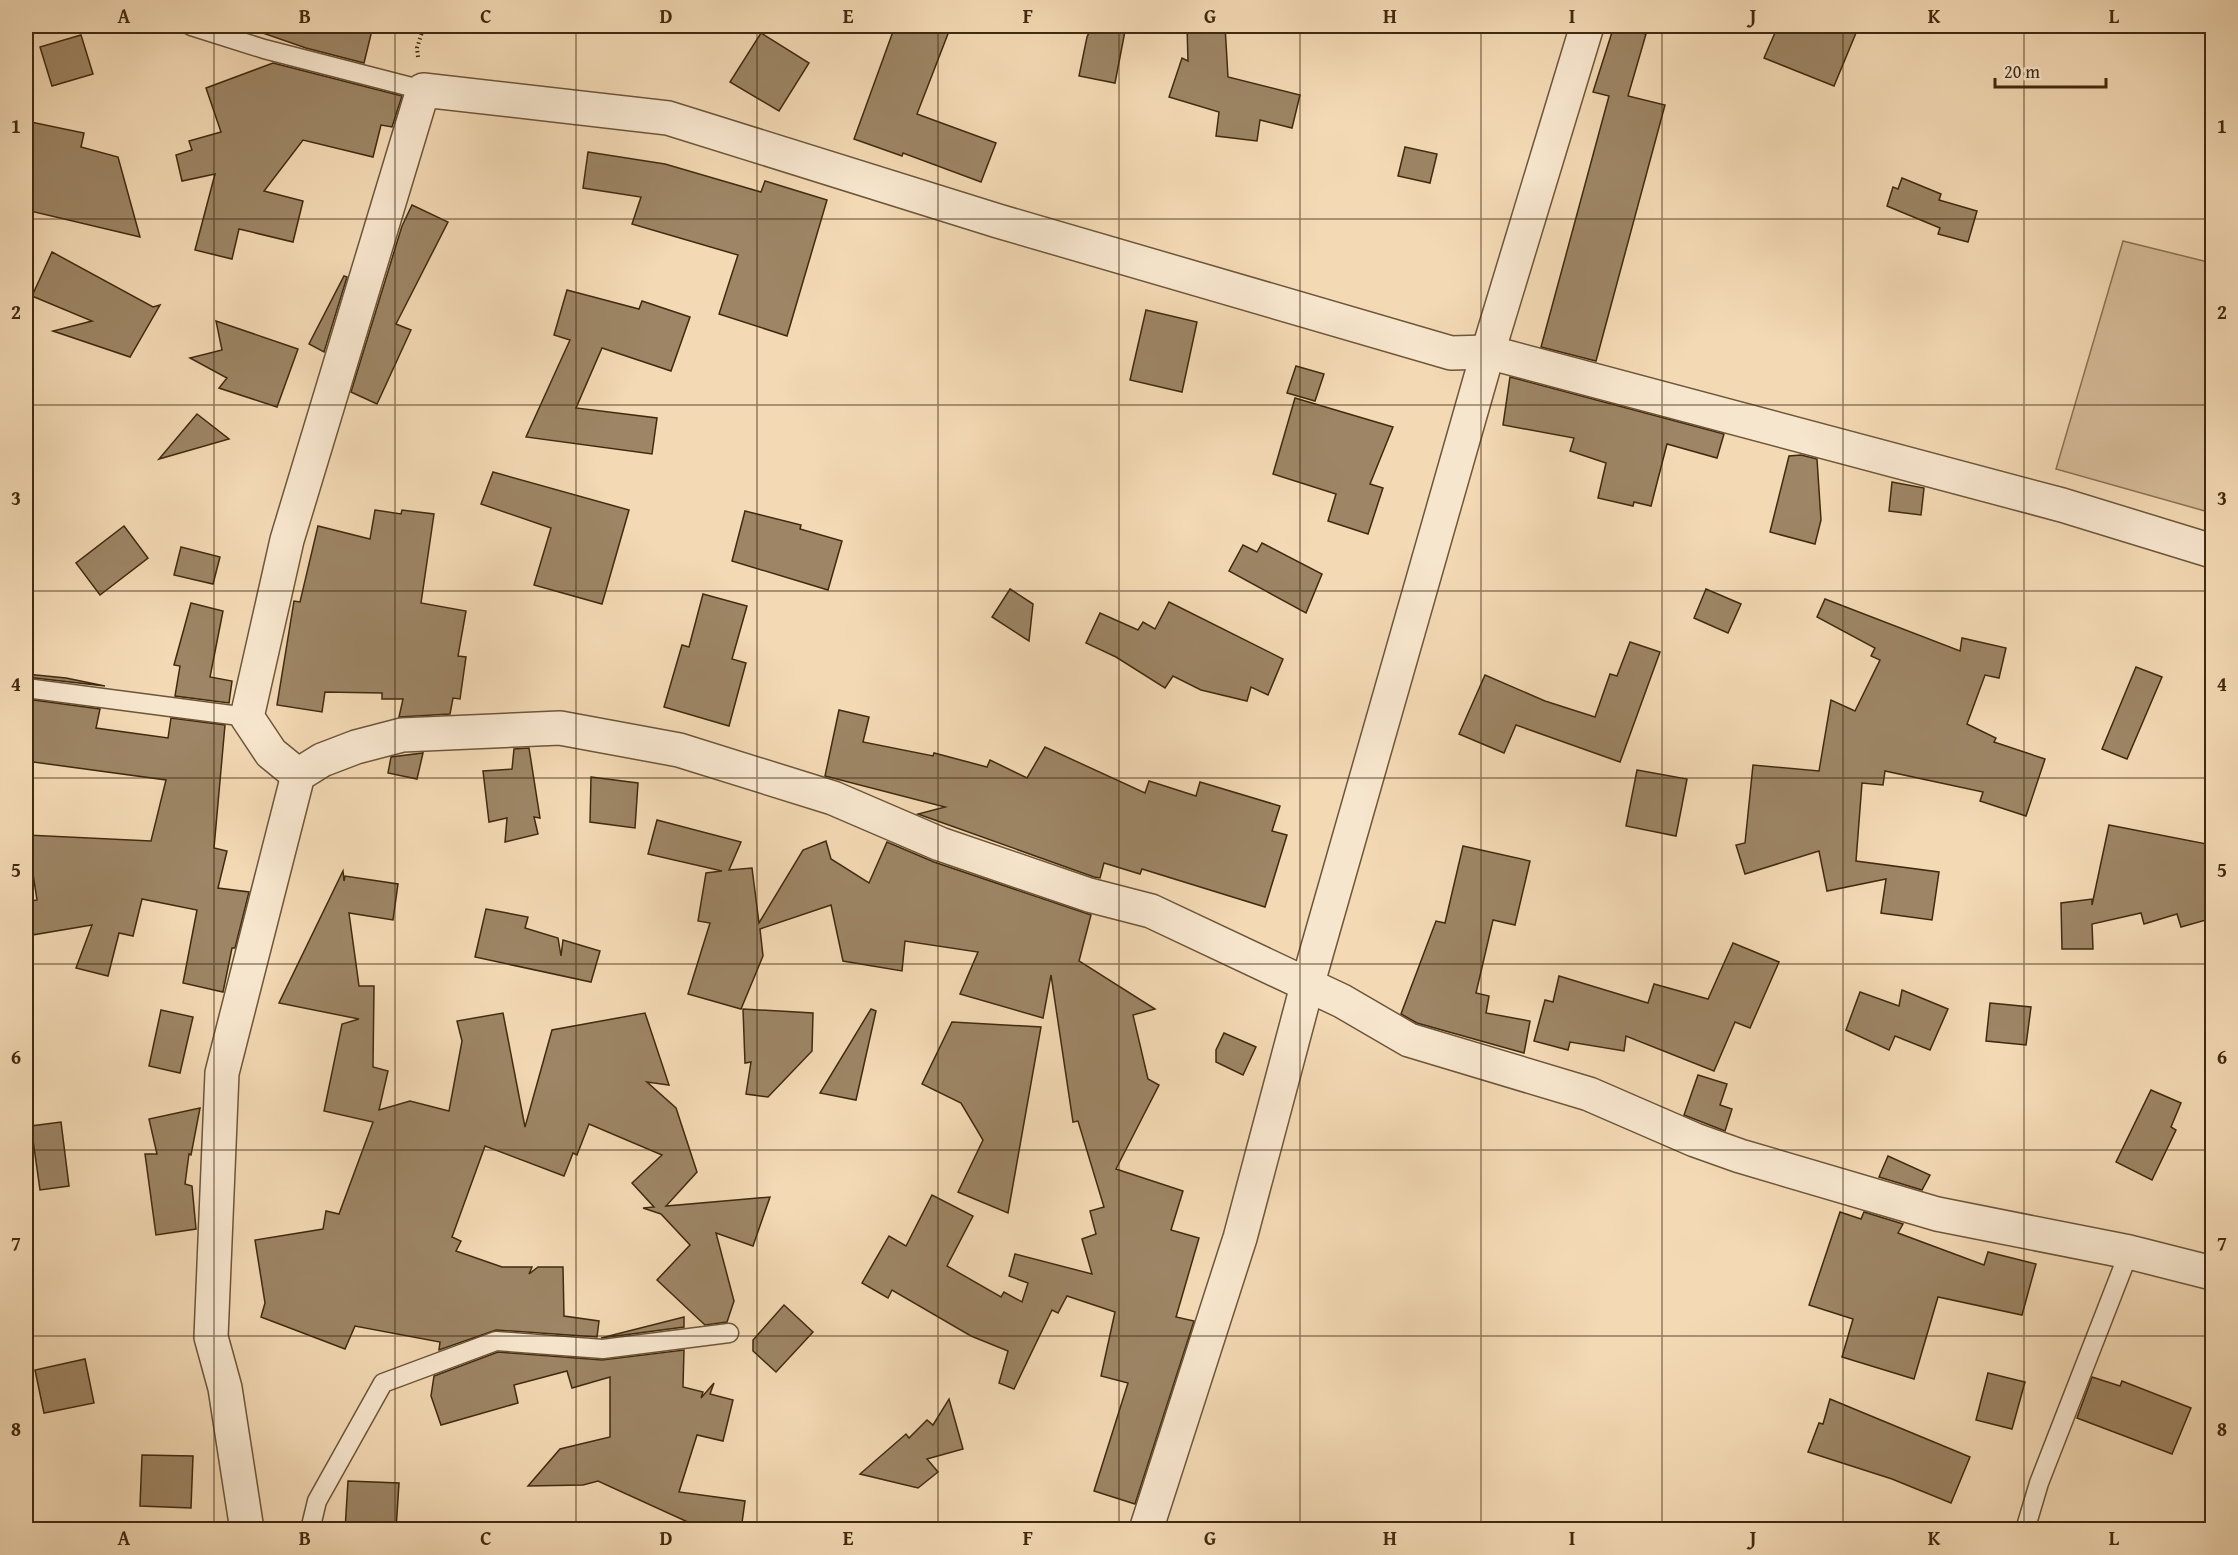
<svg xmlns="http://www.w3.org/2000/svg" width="2238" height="1555" font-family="'Gentium Book Plus',serif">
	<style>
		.green { fill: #d5bb98; stroke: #8a7254; stroke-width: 1.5 }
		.building { fill: #9d8565; stroke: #402a0f; stroke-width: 1.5 }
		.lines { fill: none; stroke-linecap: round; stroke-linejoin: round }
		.lane-casing { stroke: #6d5638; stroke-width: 21 }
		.street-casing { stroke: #6d5638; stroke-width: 36 }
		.path { stroke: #402a0f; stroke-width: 4; stroke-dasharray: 1.5 3; stroke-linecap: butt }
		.lane { stroke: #f7e6ce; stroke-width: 18 }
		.street { stroke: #f7e6ce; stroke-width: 33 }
		.grid { fill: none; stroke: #402a0f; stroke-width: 1.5; stroke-opacity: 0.55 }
		.neatline { fill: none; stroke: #402a0f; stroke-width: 2 }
		.grid-label { font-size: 20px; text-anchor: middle; font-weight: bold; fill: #402a0f }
	</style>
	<rect width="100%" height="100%" fill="#f3d9b4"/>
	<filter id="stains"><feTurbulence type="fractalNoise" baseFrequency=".00333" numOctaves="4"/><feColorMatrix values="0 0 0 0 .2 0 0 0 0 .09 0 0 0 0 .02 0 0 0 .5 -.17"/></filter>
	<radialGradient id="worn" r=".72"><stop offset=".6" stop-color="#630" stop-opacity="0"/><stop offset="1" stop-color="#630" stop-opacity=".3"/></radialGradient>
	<!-- green -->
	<polygon class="green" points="2123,241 2212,263 2212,513 2056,469"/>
	<!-- building -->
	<g class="building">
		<polygon points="255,26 373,26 364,63 306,48 254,30"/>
		<polygon points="895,26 951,26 917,114 996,143 981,182 903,153 902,156 854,139"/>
		<polygon points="1092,26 1126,26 1115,83 1079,76 1087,37"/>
		<polygon points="1187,26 1225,26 1228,77 1300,95 1292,128 1260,120 1257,141 1216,136 1219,112 1169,97 1182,58 1188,61"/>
		<polygon points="1614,26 1646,34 1628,96 1665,105 1596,361 1541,347 1609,96 1593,92"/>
		<polygon points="1778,26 1837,26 1856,33 1834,86 1764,58"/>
		<polygon points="761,33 809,63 779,111 730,82"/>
		<polygon points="81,35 93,74 52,86 40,47"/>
		<polygon points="273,63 402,96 392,127 381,125 373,157 303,140 264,191 303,201 293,242 239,229 232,259 195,250 215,174 182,181 176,155 192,150 189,141 221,132 206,88"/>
		<polygon points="26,121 84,133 81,147 118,157 140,237 26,210 33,166 26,164"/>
		<polygon points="1405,147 1437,154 1430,183 1398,176"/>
		<polygon points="588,152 665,164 761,192 765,181 827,200 787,336 719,314 738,255 632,224 641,197 583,188"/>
		<polygon points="1902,178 1941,194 1939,200 1977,211 1968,242 1938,234 1940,228 1887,206 1893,187 1898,189"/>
		<polygon points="412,205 448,222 396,324 411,330 377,404 351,392 402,226"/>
		<polygon points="52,252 153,307 160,305 130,357 53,331 92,321 32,296"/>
		<polygon points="344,276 347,277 324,352 309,344"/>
		<polygon points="567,290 639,309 642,301 690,317 671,371 602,348 576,408 657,418 652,454 526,437 570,340 554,335"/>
		<polygon points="1146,310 1197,322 1182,392 1130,380"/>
		<polygon points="216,321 298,349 277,407 219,388 227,378 190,358 222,350"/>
		<polygon points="1296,366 1324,374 1315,401 1287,393"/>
		<polygon points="1510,377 1724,434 1717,458 1667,444 1651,506 1634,502 1633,506 1598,498 1606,463 1570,451 1574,438 1503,425"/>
		<polygon points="1295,398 1393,427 1370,484 1383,488 1368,534 1328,521 1336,494 1273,474"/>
		<polygon points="197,414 229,439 159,459"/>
		<polygon points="1801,455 1817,459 1821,520 1815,544 1770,532 1789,456"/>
		<polygon points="493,472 629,510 602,604 534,585 551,528 481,504"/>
		<polygon points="1892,482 1924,488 1921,515 1889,511"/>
		<polygon points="375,510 401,514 402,510 434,514 421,603 466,611 458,656 466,657 460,699 453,698 450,714 399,717 403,699 382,699 382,693 325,692 322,712 277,705 294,601 300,602 318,526 370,539"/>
		<polygon points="745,511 801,525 800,529 842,541 828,590 732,561"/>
		<polygon points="124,526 148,558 100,595 76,563"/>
		<polygon points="1262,543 1322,574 1306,613 1229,571 1243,545 1257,552"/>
		<polygon points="181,547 220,557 213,584 174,575"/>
		<polygon points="1010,589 1033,604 1029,641 992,617"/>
		<polygon points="1706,589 1741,604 1728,633 1694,618"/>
		<polygon points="703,594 747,606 732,659 746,663 729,726 664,707 682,645 689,647"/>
		<polygon points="1825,599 1960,651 1962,638 2006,648 1999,678 1985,675 1967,724 1996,738 1994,742 2045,759 2026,816 1980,801 1983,792 1885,771 1883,785 1862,783 1856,861 1939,872 1932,920 1881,913 1886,879 1827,891 1819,851 1745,874 1736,845 1745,843 1753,765 1819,771 1831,700 1855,711 1880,660 1871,656 1875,648 1817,617"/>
		<polygon points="1169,602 1283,659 1268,695 1251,687 1247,701 1201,690 1173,676 1165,688 1116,657 1086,643 1100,613 1138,630 1143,622 1155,629"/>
		<polygon points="191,603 223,611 210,677 232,681 229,703 175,696 180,666 174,665"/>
		<polygon points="1630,642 1660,652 1620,762 1516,725 1504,753 1459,734 1485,675 1545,701 1595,717 1610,674 1617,676"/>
		<polygon points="2136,667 2162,677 2127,759 2102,749"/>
		<polygon points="26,674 66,678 105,686 26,677"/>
		<polygon points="26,699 100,709 96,728 168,738 171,718 225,725 214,848 227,851 218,888 249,892 235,948 232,948 223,992 183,983 197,910 142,899 133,936 119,933 108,976 76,968 92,925 26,936 26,902 37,900 27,835 151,841 166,780 26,761"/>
		<polygon points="839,710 869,717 863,742 933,756 934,753 987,767 990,760 1027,778 1045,747 1145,793 1149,781 1196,796 1200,782 1280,806 1272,831 1287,835 1265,907 1142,869 1140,874 1104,863 1100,878 1094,877 918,814 945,807 825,776"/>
		<polygon points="529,748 540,818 534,817 538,834 505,842 507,818 489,822 483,771 512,769 514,749"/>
		<polygon points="423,753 417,779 388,773 391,757"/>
		<polygon points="1637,770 1687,779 1676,836 1626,826"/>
		<polygon points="591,777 638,783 635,828 590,822"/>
		<polygon points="657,820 741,842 729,870 752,868 759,923 803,850 826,841 831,859 869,883 887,842 934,862 1091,915 1079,961 1155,1009 1133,1015 1148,1079 1159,1085 1116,1169 1183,1191 1171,1230 1199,1238 1176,1317 1194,1321 1135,1504 1094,1491 1128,1383 1101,1376 1115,1312 1067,1296 1058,1313 1052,1310 1014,1389 999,1383 1008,1351 971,1336 892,1290 888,1298 862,1283 889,1236 906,1246 932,1195 973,1216 947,1266 1001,1297 1004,1292 1022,1302 1028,1283 1009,1276 1015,1254 1092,1274 1082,1239 1096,1234 1090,1211 1104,1207 1078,1121 1073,1122 1051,975 1043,1018 960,994 978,952 905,941 902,971 843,961 831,905 760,929 763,956 741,1009 688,994 710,923 698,921 706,873 722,871 648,854"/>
		<polygon points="2109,825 2212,845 2212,895 2206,920 2181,927 2177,914 2144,924 2141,913 2092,924 2093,949 2062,949 2061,903 2092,899 2092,905"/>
		<polygon points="1463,846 1530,861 1515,925 1493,920 1476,993 1489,996 1486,1013 1530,1021 1524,1053 1417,1023 1401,1014 1436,921 1445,923"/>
		<polygon points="343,871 344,881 345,876 398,884 393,920 349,913 359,986 374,986 373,1067 388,1071 379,1110 410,1101 449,1111 462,1041 457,1021 503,1013 525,1127 552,1030 645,1013 669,1085 647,1082 676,1108 697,1172 666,1206 770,1197 753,1246 716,1233 734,1301 727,1322 705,1325 657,1280 690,1245 661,1214 643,1208 654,1207 632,1183 662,1155 589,1124 577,1155 573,1153 564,1176 485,1146 452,1237 461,1241 456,1251 502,1267 532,1267 529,1274 538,1267 563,1267 564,1316 599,1321 597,1337 496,1330 439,1350 440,1342 355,1326 345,1349 261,1317 265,1303 255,1240 323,1229 326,1211 339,1214 373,1122 324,1111 342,1024 359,1019 279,1003"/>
		<polygon points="486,909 528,917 525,928 558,938 561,956 563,940 600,951 591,982 475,957"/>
		<polygon points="1733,943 1779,962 1750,1028 1735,1022 1714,1071 1626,1036 1624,1051 1570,1042 1568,1050 1534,1041 1545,1000 1553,1002 1559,976 1648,1003 1654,984 1708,999"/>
		<polygon points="1902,990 1948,1009 1930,1050 1895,1036 1889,1050 1846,1030 1860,992 1899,1006"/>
		<polygon points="1990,1003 2031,1007 2026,1045 1986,1041"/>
		<polygon points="743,1009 813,1013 812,1051 768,1097 746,1094 751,1062 745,1063"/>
		<polygon points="871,1009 876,1011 856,1100 820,1093"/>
		<polygon points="161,1010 193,1017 180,1073 149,1066"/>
		<polygon points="952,1022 1041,1027 1008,1213 958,1192 983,1140 961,1103 922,1084"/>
		<polygon points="1224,1033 1256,1047 1243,1075 1216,1062 1216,1050"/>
		<polygon points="1698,1075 1727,1084 1720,1105 1732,1109 1725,1131 1684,1115"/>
		<polygon points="2151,1090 2181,1103 2171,1127 2176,1130 2152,1180 2116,1162"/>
		<polygon points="200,1108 191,1155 189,1154 185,1184 192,1186 196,1229 156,1235 145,1154 157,1154 149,1119"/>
		<polygon points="61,1122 69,1186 40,1190 31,1126"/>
		<polygon points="1888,1156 1930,1175 1922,1190 1879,1177"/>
		<polygon points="1840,1212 1861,1219 1864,1212 1903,1224 1898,1233 1984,1265 1988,1252 2036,1264 2022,1315 1938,1297 1914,1379 1842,1357 1853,1319 1809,1305"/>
		<polygon points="784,1305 813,1332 776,1372 753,1351 753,1340"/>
		<polygon points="684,1317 684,1327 601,1338"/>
		<polygon points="684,1350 683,1387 703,1392 701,1398 714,1383 710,1394 733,1400 723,1441 697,1435 679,1492 745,1501 741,1530 689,1530 690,1523 598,1481 583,1485 528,1486 560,1449 610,1437 610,1377 572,1388 567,1371 514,1385 518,1403 441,1425 431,1396 434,1376 498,1352 602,1360"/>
		<polygon points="85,1359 94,1403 44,1413 35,1370"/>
		<polygon points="1988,1373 2025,1382 2012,1429 1976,1420"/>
		<polygon points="2092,1377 2120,1386 2122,1381 2191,1408 2172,1454 2077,1418"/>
		<polygon points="949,1399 963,1449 927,1459 938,1472 918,1488 860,1474 906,1434 909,1438 927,1420 933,1425"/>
		<polygon points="1830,1399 1970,1457 1951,1503 1892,1479 1808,1452 1819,1423 1823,1424"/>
		<polygon points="142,1455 193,1456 191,1508 140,1506"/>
		<polygon points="348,1481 399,1483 396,1530 345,1530"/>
	</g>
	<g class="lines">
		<!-- lane casing -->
		<g class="lane-casing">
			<g id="lane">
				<polyline points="191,26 264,49 423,90"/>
				<polyline points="26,688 247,717"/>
				<polyline points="310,1530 317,1501 383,1383 496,1341 603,1349 729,1333"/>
				<polyline points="2025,1530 2039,1483 2129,1252"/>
			</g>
		</g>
		<!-- street casing -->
		<g class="street-casing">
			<g id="street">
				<polyline points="298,775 271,753 247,717 287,540 423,90 668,118 998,221 1451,353 1488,352 2062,505 2212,551"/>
				<polyline points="247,1530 225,1388 211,1337 222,1073 298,775 322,760 356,747 402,735 560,728 679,750 833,798 940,844 1089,895 1151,911 1342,1001 1409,1040 1589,1094 1695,1140 1740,1156 1937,1214 2129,1252 2212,1273"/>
				<polyline points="1146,1530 1240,1238 1307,986 1488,352 1587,26"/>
			</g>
		</g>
		<!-- path -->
		<polyline class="path" points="418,57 417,48 424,26"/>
		<!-- lane -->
		<use href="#lane" class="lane"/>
		<!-- street -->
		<use href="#street" class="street"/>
	</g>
	<!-- grid -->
	<path class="grid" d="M214,26V1530M395,26V1530M576,26V1530M757,26V1530M938,26V1530M1119,26V1530M1300,26V1530M1481,26V1530M1662,26V1530M1843,26V1530M2024,26V1530M26,219H2212M26,405H2212M26,591H2212M26,778H2212M26,964H2212M26,1150H2212M26,1336H2212"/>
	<!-- margin -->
	<rect width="2238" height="1555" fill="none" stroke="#f3d9b4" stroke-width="66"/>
	<!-- scale -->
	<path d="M1995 78v9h111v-9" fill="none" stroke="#402a0f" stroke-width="3"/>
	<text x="2004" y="78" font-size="18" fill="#402a0f" stroke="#f7e6ce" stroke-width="4.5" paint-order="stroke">20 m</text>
	<rect x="33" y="33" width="2172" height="1489" class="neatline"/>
	<g class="grid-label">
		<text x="124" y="23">A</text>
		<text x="305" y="23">B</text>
		<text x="486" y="23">C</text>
		<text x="666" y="23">D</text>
		<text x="848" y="23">E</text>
		<text x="1028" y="23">F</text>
		<text x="1210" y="23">G</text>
		<text x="1390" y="23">H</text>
		<text x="1572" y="23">I</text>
		<text x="1753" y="23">J</text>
		<text x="1934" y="23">K</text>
		<text x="2114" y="23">L</text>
		<text x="16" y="133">1</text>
		<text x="2222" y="133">1</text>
		<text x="16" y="319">2</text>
		<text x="2222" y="319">2</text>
		<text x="16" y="505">3</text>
		<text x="2222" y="505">3</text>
		<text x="16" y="691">4</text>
		<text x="2222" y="691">4</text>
		<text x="16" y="877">5</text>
		<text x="2222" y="877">5</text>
		<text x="16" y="1064">6</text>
		<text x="2222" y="1064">6</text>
		<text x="16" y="1250">7</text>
		<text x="2222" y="1250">7</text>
		<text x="16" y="1436">8</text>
		<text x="2222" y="1436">8</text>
		<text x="124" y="1545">A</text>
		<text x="305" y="1545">B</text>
		<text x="486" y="1545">C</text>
		<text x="666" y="1545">D</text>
		<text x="848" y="1545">E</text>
		<text x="1028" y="1545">F</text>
		<text x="1210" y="1545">G</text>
		<text x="1390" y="1545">H</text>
		<text x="1572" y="1545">I</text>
		<text x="1753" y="1545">J</text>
		<text x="1934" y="1545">K</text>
		<text x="2114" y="1545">L</text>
	</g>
	<rect width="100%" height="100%" filter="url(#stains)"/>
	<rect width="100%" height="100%" fill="url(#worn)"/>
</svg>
